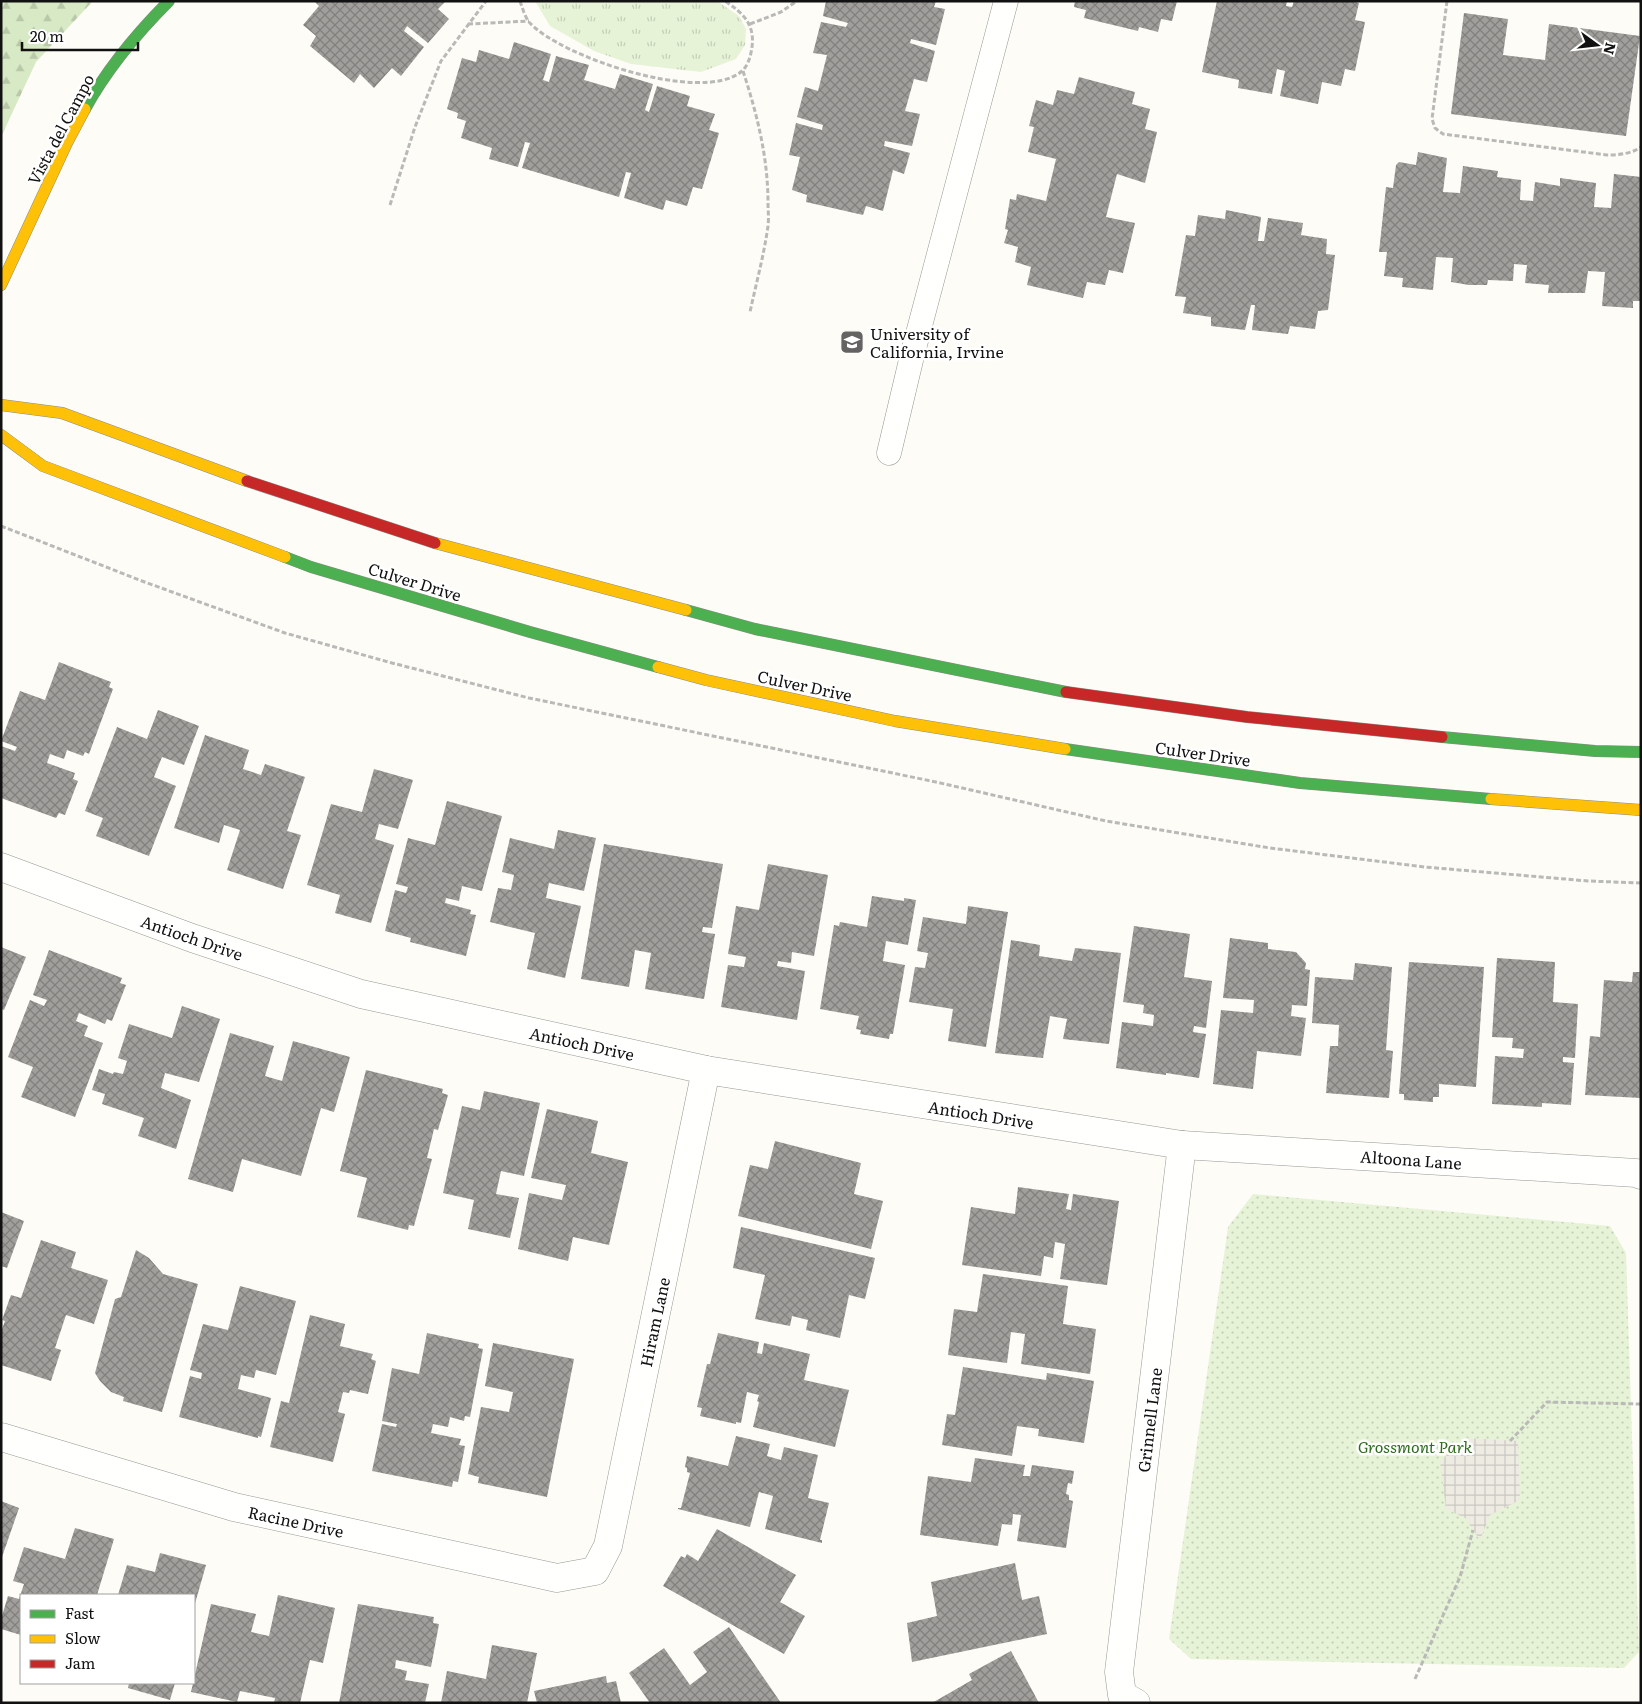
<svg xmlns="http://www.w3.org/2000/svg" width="1642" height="1704" font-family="Literata,serif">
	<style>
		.grass { fill: url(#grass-tufts) }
		.forest { fill: url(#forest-firs) }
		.park { fill: url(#park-dots) }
		.plaza { fill: url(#plaza-grid) }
		.building { fill: url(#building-cross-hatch) }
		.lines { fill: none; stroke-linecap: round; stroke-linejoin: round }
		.lane-casing { stroke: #979795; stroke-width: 25 }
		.street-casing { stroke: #979795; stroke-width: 29 }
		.fast-casing { stroke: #8e8d8b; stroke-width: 12 }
		.slow-casing { stroke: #8e8d8b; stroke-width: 12 }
		.jam-casing { stroke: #8e8d8b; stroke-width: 12 }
		.path { stroke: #b9b9b8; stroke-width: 3; stroke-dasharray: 5 2.5; stroke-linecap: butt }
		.lane { stroke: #fffffe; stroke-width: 24 }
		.street { stroke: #fffffe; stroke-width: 28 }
		.fast { stroke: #4caf50; stroke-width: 11 }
		.slow { stroke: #ffc107; stroke-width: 11 }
		.jam { stroke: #c62828; stroke-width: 11 }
		.labels { text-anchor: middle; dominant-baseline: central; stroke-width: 5; stroke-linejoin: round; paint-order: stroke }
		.street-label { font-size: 16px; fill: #111; stroke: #fff }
		.poi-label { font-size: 16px; fill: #111; stroke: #fff; text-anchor: start }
		.park-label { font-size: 16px; font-style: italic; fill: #2f6b1f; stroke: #fff }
	</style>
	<defs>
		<pattern id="grass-tufts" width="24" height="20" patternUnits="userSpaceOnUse" patternTransform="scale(1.25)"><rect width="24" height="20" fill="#e7f3d7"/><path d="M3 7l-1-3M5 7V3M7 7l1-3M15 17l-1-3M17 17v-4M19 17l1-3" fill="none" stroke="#c5cfb8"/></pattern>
		<pattern id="forest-firs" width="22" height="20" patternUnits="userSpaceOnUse" patternTransform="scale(1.25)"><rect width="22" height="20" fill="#d8eac5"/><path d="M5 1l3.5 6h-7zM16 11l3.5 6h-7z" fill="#b8c8a8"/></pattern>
		<pattern id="park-dots" width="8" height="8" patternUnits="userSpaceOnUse" patternTransform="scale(1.25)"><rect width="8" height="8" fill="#e7f3d7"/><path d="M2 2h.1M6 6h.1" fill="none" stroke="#c5cfb8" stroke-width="1.8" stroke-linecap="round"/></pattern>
		<pattern id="plaza-grid" width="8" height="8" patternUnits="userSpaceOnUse" patternTransform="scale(1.25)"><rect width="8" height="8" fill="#edebe2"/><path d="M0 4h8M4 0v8" fill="none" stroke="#cac8c1"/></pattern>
		<pattern id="building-cross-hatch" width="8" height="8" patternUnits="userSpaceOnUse" patternTransform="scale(1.25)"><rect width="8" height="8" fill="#a19f9c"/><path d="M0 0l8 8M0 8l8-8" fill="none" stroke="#82807e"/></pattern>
	</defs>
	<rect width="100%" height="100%" fill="#fdfcf7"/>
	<!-- grass -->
	<polygon class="grass" points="535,1 717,1 739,16 746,29 745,45 736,59 701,72 631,64 594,51 550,26"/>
	<!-- forest -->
	<polygon class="forest" points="1,1 93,1 36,62 1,137"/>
	<!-- park -->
	<polygon class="park" points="1253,1194 1610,1226 1626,1253 1639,1652 1624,1668 1191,1659 1169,1639 1228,1227"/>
	<!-- plaza -->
	<polygon class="plaza" points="1466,1438 1518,1441 1520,1500 1490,1515 1480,1540 1465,1518 1446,1509 1440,1461"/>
	<!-- building -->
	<g class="building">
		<polygon points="314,1 446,1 438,9 449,19 428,43 407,26 404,31 424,47 401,76 392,68 374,88 360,74 354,83 310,46 316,36 303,25 319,6"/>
		<polygon points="826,1 936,1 934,7 945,9 936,45 911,39 910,43 935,51 927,82 914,79 905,111 920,114 912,146 885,141 884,146 910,153 904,174 893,170 883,211 866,206 863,215 806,202 807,195 792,190 800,157 789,155 796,123 822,130 823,125 797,117 805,87 818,91 827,55 813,53 821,22 846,27 848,23 823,16"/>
		<polygon points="1075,1 1177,1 1172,21 1161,19 1158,32 1139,27 1138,31 1084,18 1086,10 1074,7"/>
		<polygon points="1217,1 1287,1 1286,6 1292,7 1294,1 1352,1 1359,3 1355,20 1365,22 1355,71 1345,69 1341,86 1322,82 1318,104 1280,96 1285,71 1277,69 1272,94 1238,88 1239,80 1202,72"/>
		<polygon points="1464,13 1508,19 1503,55 1545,60 1549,24 1640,36 1626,136 1451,114"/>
		<polygon points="514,42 551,54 543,80 549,82 556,56 589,65 584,80 615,89 620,74 653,84 645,110 649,112 657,86 690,96 687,106 715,114 709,130 719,133 702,189 693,187 687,206 666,200 663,210 624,198 631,173 626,172 619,197 522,168 530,143 525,142 518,167 489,159 492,148 461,138 466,121 457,118 458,113 447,109 462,58 476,62 479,50 509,59"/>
		<polygon points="1079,77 1135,92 1132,104 1150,109 1145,129 1157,132 1145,183 1117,174 1106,217 1135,223 1123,273 1109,270 1105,285 1087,282 1083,298 1027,285 1031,267 1015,262 1018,247 1004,243 1008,230 1005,229 1010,199 1016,200 1017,194 1046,201 1056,159 1028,152 1034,127 1029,126 1036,100 1053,105 1057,90 1074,94"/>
		<polygon points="1418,152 1447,158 1443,192 1460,193 1463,166 1498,171 1497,177 1521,180 1520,200 1533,201 1535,182 1560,186 1560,178 1596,183 1594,207 1611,208 1614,174 1641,177 1641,301 1633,301 1633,308 1602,306 1605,272 1588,271 1585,293 1548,293 1549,285 1525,283 1527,265 1514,264 1513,281 1488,280 1487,285 1469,285 1451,282 1453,258 1436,257 1433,290 1402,287 1403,278 1384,276 1387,252 1379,252 1386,187 1393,188 1396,165 1399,162 1416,165"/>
		<polygon points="1226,210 1261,217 1258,241 1264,241 1268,218 1303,223 1301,235 1327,239 1326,254 1335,255 1328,310 1318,311 1315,329 1290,326 1288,334 1252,330 1255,305 1251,305 1245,330 1211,326 1211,317 1183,313 1186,297 1175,296 1186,235 1195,236 1198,215 1225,219"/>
		<polygon points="59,662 111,682 109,687 113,689 89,754 85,752 83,756 67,750 64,759 50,754 47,763 75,773 73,779 78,781 65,815 59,813 56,818 1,798 1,746 15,751 17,747 1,741 20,691 45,700"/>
		<polygon points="158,710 199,726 184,765 162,757 154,777 176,786 149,856 96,836 103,818 85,811 117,727 147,739"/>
		<polygon points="205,735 249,750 243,769 261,775 265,764 305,777 287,831 301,835 283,889 227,870 240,830 224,825 219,843 174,828"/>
		<polygon points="374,769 413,780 398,829 379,824 375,839 394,845 371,923 335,913 340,895 307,885 331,804 362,812"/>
		<polygon points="447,801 502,816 482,891 462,886 459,901 446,898 445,903 471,910 470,914 476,915 466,956 410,942 411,938 385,931 395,890 406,893 408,887 396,884 408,838 435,845"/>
		<polygon points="558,830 596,838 584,891 549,883 546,898 581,906 565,978 527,969 535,933 490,922 498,888 511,890 514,875 502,872 510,838 554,849"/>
		<polygon points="604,844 723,864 712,928 703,927 702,932 715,934 704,999 645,989 651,953 635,950 629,987 581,979"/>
		<polygon points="768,864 828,875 814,956 792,952 791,963 778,961 777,966 805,971 797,1020 721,1007 728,965 744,967 746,957 728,954 736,906 759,910"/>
		<polygon points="872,896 904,901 904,898 916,900 908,945 886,941 883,961 905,965 893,1034 890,1034 889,1039 860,1034 861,1030 856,1029 859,1016 820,1009 834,925 839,926 840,922 867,927"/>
		<polygon points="968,906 1008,912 986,1047 948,1041 953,1009 909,1002 915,967 925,968 928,953 917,951 923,917 966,924"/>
		<polygon points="1134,926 1190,934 1184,977 1212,981 1206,1028 1194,1026 1193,1032 1206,1034 1199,1078 1166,1073 1166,1075 1116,1068 1122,1022 1153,1026 1154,1015 1143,1013 1144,1005 1123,1002"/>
		<polygon points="1230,938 1268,943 1268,949 1296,952 1306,963 1305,969 1310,970 1307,1006 1292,1005 1291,1016 1306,1018 1301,1056 1257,1051 1253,1089 1213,1084 1221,1010 1253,1013 1254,1000 1223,998"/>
		<polygon points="1011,940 1040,945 1039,956 1072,961 1075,948 1121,953 1109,1044 1063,1039 1067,1019 1050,1016 1043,1058 995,1053"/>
		<polygon points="1,947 26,957 4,1010 1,1009"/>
		<polygon points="49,950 122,978 120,983 126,985 112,1021 107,1019 105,1024 79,1013 76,1021 88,1026 84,1036 103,1043 75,1117 21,1097 33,1067 8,1057 30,1000 44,1006 47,1000 33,995"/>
		<polygon points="1497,958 1555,962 1553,1002 1578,1004 1575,1058 1563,1057 1563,1062 1574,1063 1571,1105 1542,1103 1542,1107 1492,1104 1495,1056 1523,1058 1524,1049 1512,1048 1513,1038 1492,1037"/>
		<polygon points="1409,962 1484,967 1476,1087 1439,1084 1439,1097 1433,1097 1433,1102 1404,1100 1404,1094 1399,1094"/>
		<polygon points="1355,963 1392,967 1386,1050 1393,1051 1389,1098 1326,1093 1330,1046 1338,1046 1339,1025 1312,1023 1315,977 1353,980"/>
		<polygon points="1633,972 1641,972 1641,1098 1585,1095 1590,1036 1600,1037 1604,980 1632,982"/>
		<polygon points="182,1006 220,1019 199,1082 165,1073 161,1088 191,1100 176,1149 138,1136 144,1118 102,1104 105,1094 92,1090 99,1069 113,1074 114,1072 123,1074 127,1061 118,1058 129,1024 172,1038"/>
		<polygon points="230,1033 274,1046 265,1076 282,1081 293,1041 350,1057 334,1112 321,1108 301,1176 242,1159 233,1192 188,1179"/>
		<polygon points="366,1070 443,1089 442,1093 448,1095 438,1130 434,1129 427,1158 432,1159 414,1226 409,1225 408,1230 357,1217 367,1178 340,1171"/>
		<polygon points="484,1091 540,1103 524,1176 501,1171 496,1194 519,1198 510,1238 468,1229 474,1200 443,1193 462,1106 480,1110"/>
		<polygon points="547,1109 598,1121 591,1153 628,1162 609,1245 573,1237 568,1261 518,1249 529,1193 562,1200 566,1185 531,1178"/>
		<polygon points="775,1141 861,1163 854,1194 883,1201 871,1249 738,1216 750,1165 768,1169"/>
		<polygon points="1018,1187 1069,1194 1066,1209 1071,1210 1073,1194 1119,1201 1107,1285 1060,1279 1065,1244 1055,1242 1053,1258 1044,1256 1041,1276 962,1265 971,1207 1015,1214"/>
		<polygon points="1,1212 24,1221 7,1268 1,1266"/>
		<polygon points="741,1227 875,1258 865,1299 849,1295 840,1338 806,1330 808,1320 792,1316 790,1326 755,1319 765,1275 733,1268"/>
		<polygon points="41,1240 76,1252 71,1268 108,1280 94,1324 66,1315 55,1348 61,1350 51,1381 1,1365 1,1332 5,1321 2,1320 11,1295 21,1298"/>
		<polygon points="136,1250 149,1258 163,1274 198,1284 162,1412 123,1401 124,1397 111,1392 100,1381 95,1373 115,1299 121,1297"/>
		<polygon points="983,1274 1068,1286 1063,1324 1096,1329 1090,1374 1021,1364 1025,1334 1011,1332 1007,1363 948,1355 954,1309 977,1312"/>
		<polygon points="240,1286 296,1301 276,1375 256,1370 254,1378 241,1375 238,1389 271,1398 261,1437 258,1436 258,1438 179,1417 190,1376 201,1379 202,1373 190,1370 203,1324 228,1330"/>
		<polygon points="310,1315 345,1324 340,1346 373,1354 371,1359 376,1361 368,1394 350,1390 349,1393 343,1392 338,1412 345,1414 333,1462 270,1447 281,1401 289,1403"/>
		<polygon points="427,1333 479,1344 478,1348 483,1349 470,1417 465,1416 464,1421 450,1417 448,1427 433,1424 431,1433 461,1439 459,1445 465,1446 458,1482 453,1481 452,1487 372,1471 382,1424 396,1427 397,1424 382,1421 392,1368 419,1374"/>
		<polygon points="718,1333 759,1342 757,1353 762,1354 764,1343 810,1354 804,1380 849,1390 835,1447 753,1427 759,1402 757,1401 759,1395 747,1392 741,1423 736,1422 736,1424 700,1416 702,1408 697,1407 707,1364 710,1364"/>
		<polygon points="493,1343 574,1359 547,1497 478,1483 479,1477 468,1474 481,1407 509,1412 513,1392 485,1386"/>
		<polygon points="963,1367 1046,1380 1047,1373 1094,1381 1084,1443 1038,1436 1039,1429 1017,1426 1012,1456 942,1445 947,1414 955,1415"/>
		<polygon points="736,1436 770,1444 767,1456 781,1460 784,1447 818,1455 808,1498 829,1503 820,1540 822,1540 822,1543 765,1529 773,1496 759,1492 750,1527 678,1509 678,1508 681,1508 690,1473 687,1472 687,1468 685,1467 687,1456 728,1466"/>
		<polygon points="975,1458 1025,1465 1023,1476 1030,1476 1032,1465 1074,1471 1072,1484 1068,1483 1066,1494 1069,1495 1069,1500 1073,1501 1066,1548 1017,1541 1021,1515 1013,1514 1012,1525 1002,1524 998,1546 920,1535 928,1476 971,1482"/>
		<polygon points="1,1501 19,1508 2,1557 1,1557"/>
		<polygon points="75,1528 114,1539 97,1595 21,1595 21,1635 1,1629 1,1619 8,1596 19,1599 24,1584 13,1581 24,1547 65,1559"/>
		<polygon points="717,1529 796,1575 780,1602 805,1616 784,1654 663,1586 681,1556 685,1558 687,1554 698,1561"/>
		<polygon points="160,1553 206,1565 194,1607 194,1595 118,1595 127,1565 155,1572"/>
		<polygon points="1015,1563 1022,1600 1039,1596 1047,1634 912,1662 907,1623 937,1616 931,1582"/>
		<polygon points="278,1595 335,1608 323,1663 310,1660 300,1703 274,1703 275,1698 240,1691 237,1702 191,1692 211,1604 256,1614 251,1632 269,1636"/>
		<polygon points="358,1604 434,1617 433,1623 439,1624 431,1667 396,1660 395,1668 407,1671 405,1680 429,1684 425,1703 339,1703"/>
		<polygon points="729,1627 781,1703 650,1703 629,1673 664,1648 690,1685 707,1672 693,1652"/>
		<polygon points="492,1645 537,1653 527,1703 441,1703 447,1671 486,1679"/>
		<polygon points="1011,1651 1039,1703 932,1703 972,1680 969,1674"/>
		<polygon points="606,1676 607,1683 616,1681 621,1703 537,1703 534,1691"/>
		<polygon points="129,1683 175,1683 170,1700 128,1688"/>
	</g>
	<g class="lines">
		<!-- lane casing -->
		<g class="lane-casing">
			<polyline id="lane" points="889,453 912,356 1006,1"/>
		</g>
		<!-- street casing -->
		<g class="street-casing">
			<g id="street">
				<polyline points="1,867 192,938 361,994 706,1070 1182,1145 1636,1173 1641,1175"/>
				<polyline points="1,1437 234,1507 557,1578 595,1571 608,1546 706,1070"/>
				<polyline points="1136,1703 1122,1695 1119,1672 1182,1145"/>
			</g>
		</g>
		<!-- fast casing -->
		<g class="fast-casing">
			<g id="fast">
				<path d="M85,109C107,69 137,33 169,1"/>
				<polyline points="285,557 311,567 530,632 658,667"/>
				<polyline points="686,610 755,629 1066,692"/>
				<polyline points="1442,737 1595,751 1641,752"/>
				<polyline points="1065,749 1300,783 1491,799"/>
			</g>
		</g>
		<!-- slow casing -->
		<g class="slow-casing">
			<g id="slow">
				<polyline points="1,285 67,143 85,109"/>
				<polyline points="1,405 62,413 247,481"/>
				<polyline points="1,435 43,466 285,557"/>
				<polyline points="435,543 686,610"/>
				<polyline points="658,667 706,680 895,721 1065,749"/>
				<polyline points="1491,799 1641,810"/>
			</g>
		</g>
		<!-- jam casing -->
		<g class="jam-casing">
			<g id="jam">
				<polyline points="247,481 435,543"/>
				<polyline points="1066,692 1247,717 1442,737"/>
			</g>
		</g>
		<!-- path -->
		<g class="path">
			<path d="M520,1C522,7 525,17 529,22C560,57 703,105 742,71C748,66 751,55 752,47C755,24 743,13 725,1"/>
			<path d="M1447,1L1432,119L1435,128L1443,134L1607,155C1618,155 1631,154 1641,147"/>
			<polyline points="468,24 529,21"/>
			<polyline points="750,24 781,12 797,1"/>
			<path d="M743,71C757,114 768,157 768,203C768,210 769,218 768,226C764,255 756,284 750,312"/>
			<polyline points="390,205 415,127 441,61 486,1"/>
			<polyline points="1,526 142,581 285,633 392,663 529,698 936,782 1106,821 1270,848 1425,867 1588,881 1641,883"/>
			<polyline points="1510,1441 1547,1402 1641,1404"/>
			<polyline points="1415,1679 1460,1577 1473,1530"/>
		</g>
		<!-- lane -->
		<use href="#lane" class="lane"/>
		<!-- street -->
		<use href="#street" class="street"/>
		<!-- fast -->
		<use href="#fast" class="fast"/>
		<!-- slow -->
		<use href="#slow" class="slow"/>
		<!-- jam -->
		<use href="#jam" class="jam"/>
	</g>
	<!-- icons -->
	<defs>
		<g id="university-square" transform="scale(1.25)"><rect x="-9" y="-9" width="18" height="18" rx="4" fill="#646362" stroke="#fff"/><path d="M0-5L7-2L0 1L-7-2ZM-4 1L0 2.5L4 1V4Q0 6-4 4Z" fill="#fff"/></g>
	</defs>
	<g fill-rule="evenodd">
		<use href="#university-square" x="852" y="342"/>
	</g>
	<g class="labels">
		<!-- street labels -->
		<g class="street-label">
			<text transform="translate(60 129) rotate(-62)">Vista del Campo</text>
			<text transform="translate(415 581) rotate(17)">Culver Drive</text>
			<text transform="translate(805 685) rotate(12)">Culver Drive</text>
			<text transform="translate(1203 753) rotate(8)">Culver Drive</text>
			<text transform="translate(192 937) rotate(19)">Antioch Drive</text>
			<text transform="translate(582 1043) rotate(12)">Antioch Drive</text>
			<text transform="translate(981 1114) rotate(9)">Antioch Drive</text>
			<text transform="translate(1411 1159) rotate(4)">Altoona Lane</text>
			<text transform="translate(654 1322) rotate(-78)">Hiram Lane</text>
			<text transform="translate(1149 1420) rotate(-83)">Grinnell Lane</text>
			<text transform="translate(296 1521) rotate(12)">Racine Drive</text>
		</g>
		<!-- poi labels -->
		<g class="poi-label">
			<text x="870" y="333">University of<tspan x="870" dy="18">California, Irvine</tspan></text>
		</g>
		<!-- park labels -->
		<g class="park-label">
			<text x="1415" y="1446">Grossmont Park</text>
		</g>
	</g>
	<!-- border -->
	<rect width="1642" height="1704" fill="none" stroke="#111111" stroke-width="5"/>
	<!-- legend -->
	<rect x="20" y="1594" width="175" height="90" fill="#ffffff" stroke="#a0a0a0"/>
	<rect x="30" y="1610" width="25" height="8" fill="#4caf50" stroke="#a0a0a0"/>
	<text x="65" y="1619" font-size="15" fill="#111111">Fast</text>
	<rect x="30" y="1635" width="25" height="8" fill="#ffc107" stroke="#a0a0a0"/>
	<text x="65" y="1644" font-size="15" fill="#111111">Slow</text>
	<rect x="30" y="1660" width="25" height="8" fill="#c62828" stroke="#a0a0a0"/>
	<text x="65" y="1669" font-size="15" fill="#111111">Jam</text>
	<!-- north arrow -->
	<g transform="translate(1597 45) rotate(105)" stroke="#ffffff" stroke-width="4" paint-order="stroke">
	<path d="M0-4L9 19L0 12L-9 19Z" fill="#111111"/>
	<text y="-8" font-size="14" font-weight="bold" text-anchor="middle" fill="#111111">N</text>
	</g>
	<!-- scale -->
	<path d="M22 42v8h116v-8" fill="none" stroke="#111111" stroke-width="2.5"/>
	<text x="30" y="42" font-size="15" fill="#111111" stroke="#ffffff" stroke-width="4" paint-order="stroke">20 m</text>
</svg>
